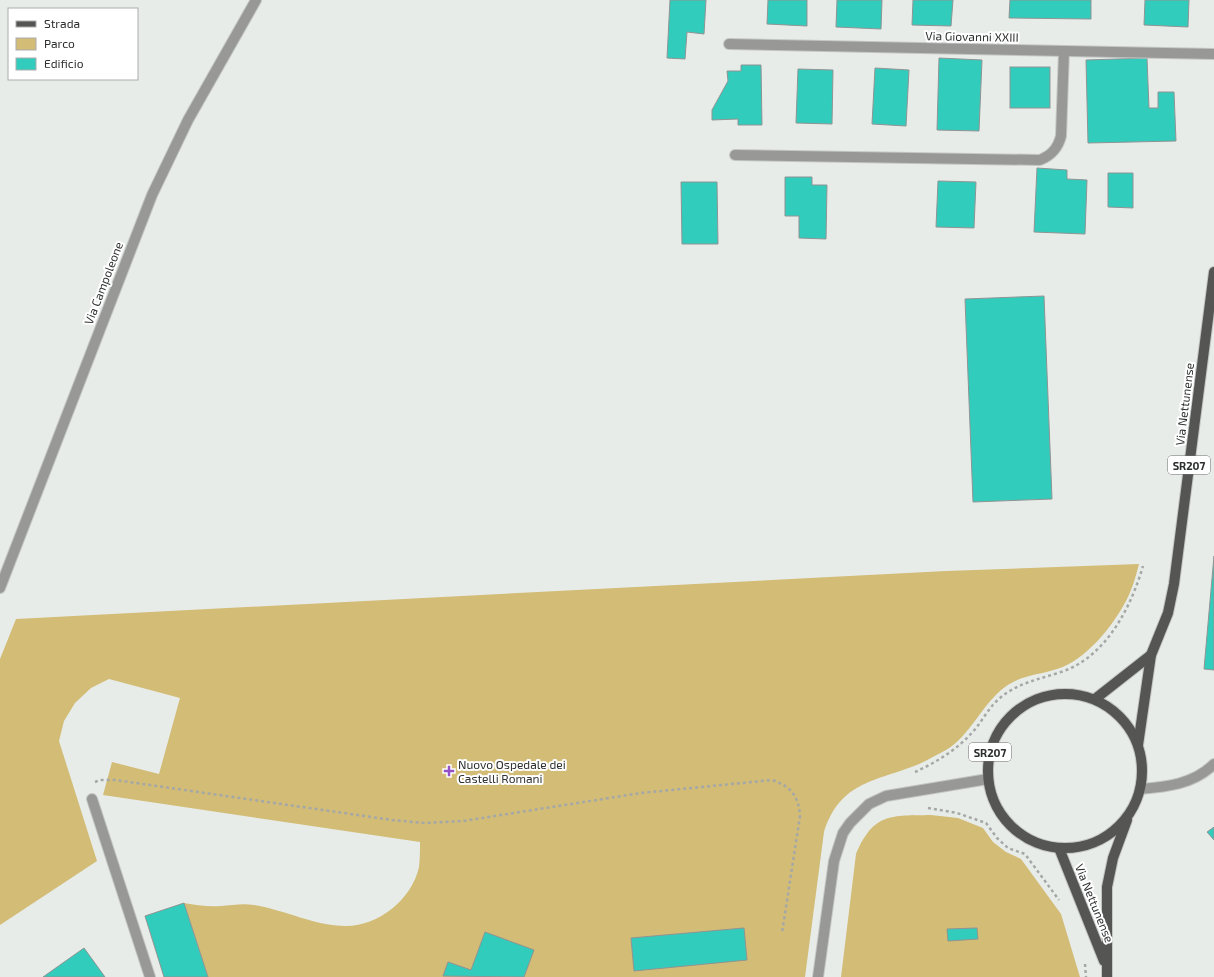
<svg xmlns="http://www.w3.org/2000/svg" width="1214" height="977" font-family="'Exo 2',sans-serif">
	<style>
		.green { fill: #d2bc76 }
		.building { fill: #32ccbc; stroke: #8f9493 }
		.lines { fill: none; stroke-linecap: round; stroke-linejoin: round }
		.service-casing { stroke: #c3c6c4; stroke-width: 12 }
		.minor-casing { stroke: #c3c6c4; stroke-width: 12 }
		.tertiary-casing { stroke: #c3c6c4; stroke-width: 12 }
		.primary-casing { stroke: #c3c6c4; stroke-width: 12 }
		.path { stroke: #a5a8a6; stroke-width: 2.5; stroke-dasharray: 3 3; stroke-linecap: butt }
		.service { stroke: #989997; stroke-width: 10 }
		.minor { stroke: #989997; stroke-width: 10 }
		.tertiary { stroke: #989997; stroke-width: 10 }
		.primary { stroke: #555653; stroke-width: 10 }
		.poi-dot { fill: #9251c7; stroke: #fff; stroke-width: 1.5 }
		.labels { text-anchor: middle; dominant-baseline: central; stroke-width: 4; stroke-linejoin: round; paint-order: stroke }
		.shield { fill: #fff; stroke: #6d6e6d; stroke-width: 1 }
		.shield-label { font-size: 11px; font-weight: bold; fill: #2e302f }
		.street-label { font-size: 12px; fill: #2e302f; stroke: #fff }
		.poi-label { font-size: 12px; fill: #2e302f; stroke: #fff; text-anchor: start }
	</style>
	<rect width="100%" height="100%" fill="#e8ece9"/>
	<!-- green -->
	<g class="green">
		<path d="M1139,564C1136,576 1132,590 1126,601C1113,626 1085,661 1057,669C1039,675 1021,675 1005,687C982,704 970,736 946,750C936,755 925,762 914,766C872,782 840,783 824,832L805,977H208L184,903C196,905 208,907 221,906C232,905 243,903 254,905C285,910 315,926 346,926C379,926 412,899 419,867C420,859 420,850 420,842L103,795L112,762L159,774L180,698L109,679L91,688L75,703L64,721L59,741L97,861L0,925V659L16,619L946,571Z"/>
		<path d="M931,815L958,818L983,828L993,842L1006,852L1021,859L1061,914L1080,977H841L856,854C874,812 891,816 931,815Z"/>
	</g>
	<!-- building -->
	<g class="building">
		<polygon points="670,0 706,0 704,34 687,32 685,59 667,58"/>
		<polygon points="768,0 807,0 807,26 767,24"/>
		<polygon points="837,0 882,0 881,29 836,27"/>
		<polygon points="913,0 953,0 951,26 912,25"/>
		<polygon points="1010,0 1091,0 1091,19 1009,18"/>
		<polygon points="1145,0 1189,0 1188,27 1144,25"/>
		<polygon points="939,58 982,60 979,131 937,130"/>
		<polygon points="1147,58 1149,108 1158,108 1158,92 1174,92 1176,141 1088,143 1086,60"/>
		<polygon points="741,65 761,65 762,125 738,125 738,119 712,120 712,110 728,81 727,71 741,71"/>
		<rect x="1010" y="67" width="40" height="41"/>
		<polygon points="875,68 909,70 906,126 872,124"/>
		<polygon points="798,69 833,70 832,124 796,123"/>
		<polygon points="1037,168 1067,170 1067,179 1087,180 1085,234 1034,232"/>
		<polygon points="1108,173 1133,173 1133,208 1108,207"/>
		<polygon points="785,177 812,177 812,185 827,185 826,239 799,238 799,216 785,216"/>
		<polygon points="938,181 976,182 974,228 936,227"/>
		<polygon points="681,182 717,182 718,244 682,244"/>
		<polygon points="1044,296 1052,499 973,502 965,299"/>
		<polygon points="1214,556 1214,670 1204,669"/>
		<polygon points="1214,827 1214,840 1207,832"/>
		<polygon points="184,903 208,977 164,977 145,916"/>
		<polygon points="744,928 747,960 634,971 631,938"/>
		<polygon points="977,928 978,939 948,941 947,929"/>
		<polygon points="485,932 534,950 524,977 443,976 448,962 471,970"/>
		<polygon points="84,948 105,977 43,977"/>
	</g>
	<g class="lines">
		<!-- service casing -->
		<g class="service-casing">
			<g id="service">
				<path d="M735,155L1040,160C1052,155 1058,148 1061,136L1064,51"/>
				<polyline points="92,799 150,977"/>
				<polyline points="818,977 834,861 843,833 850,823 869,804 886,796 988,779"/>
			</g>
		</g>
		<!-- minor casing -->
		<g class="minor-casing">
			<g id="minor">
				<polyline points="729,44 1214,54"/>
				<path d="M1140,789C1167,787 1194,784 1214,764"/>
			</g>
		</g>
		<!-- tertiary casing -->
		<g class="tertiary-casing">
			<polyline id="tertiary" points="0,588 152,195 188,120 256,0"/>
		</g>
		<!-- primary casing -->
		<g class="primary-casing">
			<g id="primary">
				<circle cx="1065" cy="771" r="77"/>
				<polyline points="1095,699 1151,655"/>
				<polyline points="1138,745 1151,655 1168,613 1174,584 1214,272"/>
				<polyline points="1059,848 1104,961"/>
				<polyline points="1107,977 1107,887 1113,858 1127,820"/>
			</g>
		</g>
		<!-- path -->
		<g class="path">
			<path d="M915,772C937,762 960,748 976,728C984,718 990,706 1000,698C1019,682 1041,679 1064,671C1107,655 1131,607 1143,566"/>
			<path d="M95,782L100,780H115L392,820L424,823L463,821L641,793L772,780C791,786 799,797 800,816L782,933"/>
			<polyline points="928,808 957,813 986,823 997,838 1008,848 1025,854 1059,900"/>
			<polyline points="1085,964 1086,977"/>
		</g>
		<!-- service -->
		<use href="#service" class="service"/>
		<!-- minor -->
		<use href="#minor" class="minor"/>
		<!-- tertiary -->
		<use href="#tertiary" class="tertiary"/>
		<!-- primary -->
		<use href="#primary" class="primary"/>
	</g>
	<!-- markers -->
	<path class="poi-dot" d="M447 765h4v4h4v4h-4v4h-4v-4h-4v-4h4z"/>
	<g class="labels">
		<!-- shield labels -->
		<g class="shield">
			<rect x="1168" y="456" width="42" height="18" rx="3"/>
			<rect x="969" y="743" width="42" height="18" rx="3"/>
		</g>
		<g class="shield-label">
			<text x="1189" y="465">SR207</text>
			<text x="990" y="752">SR207</text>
		</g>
		<!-- street labels -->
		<g class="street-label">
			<text transform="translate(972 36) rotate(1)">Via Giovanni XXIII</text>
			<text transform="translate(103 283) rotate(-69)">Via Campoleone</text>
			<text transform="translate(1184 404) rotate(-83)">Via Nettunense</text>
			<text transform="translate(1095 903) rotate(68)">Via Nettunense</text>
		</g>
		<!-- poi labels -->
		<g class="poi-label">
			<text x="458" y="764">Nuovo Ospedale dei<tspan x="458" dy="14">Castelli Romani</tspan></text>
		</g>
	</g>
	<!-- legend -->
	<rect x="8" y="8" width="130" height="72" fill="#ffffff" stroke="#abacac"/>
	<rect x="16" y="21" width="20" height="6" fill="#555653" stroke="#abacac"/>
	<text x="44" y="28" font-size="12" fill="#2e302f">Strada</text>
	<rect x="16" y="38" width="20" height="12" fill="#d2bc76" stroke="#abacac"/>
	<text x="44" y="48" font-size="12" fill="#2e302f">Parco</text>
	<rect x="16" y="58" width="20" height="12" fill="#32ccbc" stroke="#abacac"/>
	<text x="44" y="68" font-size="12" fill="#2e302f">Edificio</text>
</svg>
